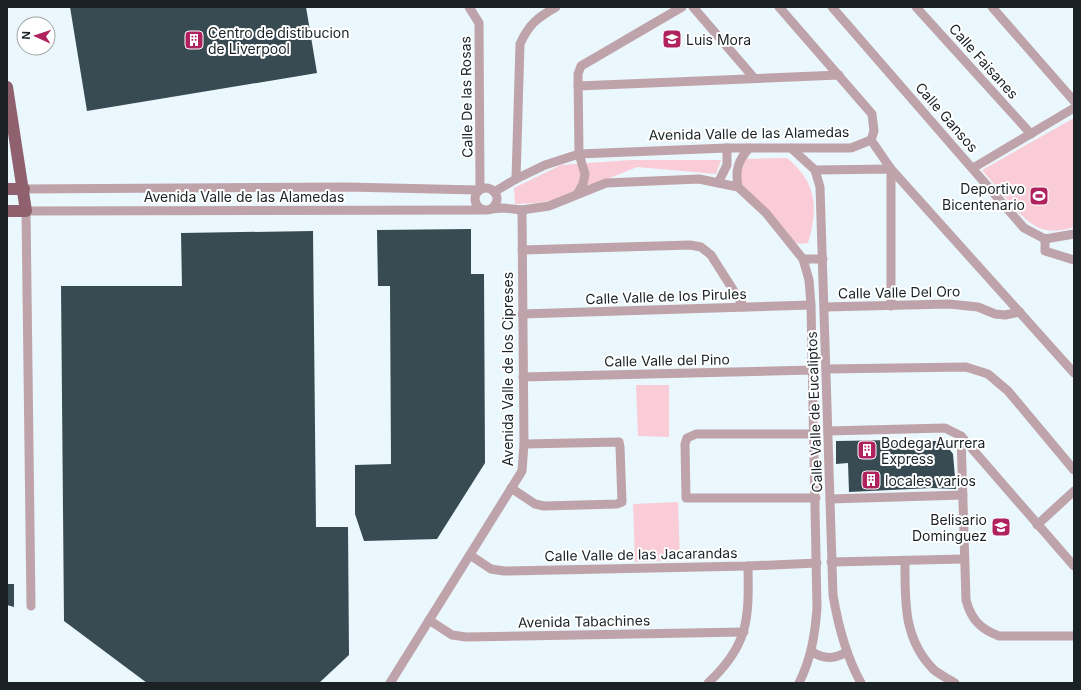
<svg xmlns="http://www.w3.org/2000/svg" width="1081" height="690" font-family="Inter,sans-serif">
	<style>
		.green { fill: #faccd8 }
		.building { fill: #384a52 }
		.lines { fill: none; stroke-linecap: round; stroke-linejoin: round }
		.minor { stroke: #bfa3aa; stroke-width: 9 }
		.major { stroke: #8f606d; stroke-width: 12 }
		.labels { text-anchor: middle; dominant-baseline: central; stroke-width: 4; stroke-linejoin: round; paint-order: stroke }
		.poi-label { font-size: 14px; fill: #1a2225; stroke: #fff; text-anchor: start }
		.street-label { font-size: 14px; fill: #1a2225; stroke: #fff }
	</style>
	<rect width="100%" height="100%" fill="#eaf7fc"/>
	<!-- green -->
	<g class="green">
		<path d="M1074,118V227C1042,237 1031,226 1010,203C1001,192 991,181 982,170Z"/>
		<path d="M787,158C816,182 819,207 808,243L798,244L791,239L738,182L745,159Z"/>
		<polygon points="631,160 721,160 716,174 637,167 559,199 536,203 515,204 514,188 561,165"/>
		<polygon points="636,385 669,385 669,437 638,436"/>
		<polygon points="678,502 680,560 635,562 633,504"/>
	</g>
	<!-- building -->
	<g class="building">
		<polygon points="70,7 306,7 317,73 87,111"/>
		<polygon points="471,229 471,274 484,274 485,463 437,539 364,541 355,514 355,465 391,464 390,286 378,286 377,230"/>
		<polygon points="313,231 316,527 348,527 349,655 319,683 147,683 64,621 61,286 182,286 181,233"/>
		<polygon points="896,440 896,441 943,441 953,454 956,489 932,488 849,492 848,463 836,464 836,441"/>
		<polygon points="7,584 14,584 14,607 7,605"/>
	</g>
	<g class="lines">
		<!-- minor -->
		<g class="minor">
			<polyline points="469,7 479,23 480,189"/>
			<polyline points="693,7 754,78"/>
			<polyline points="779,7 872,114 874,131 871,140"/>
			<polyline points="832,7 1024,228 1045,239 1074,234"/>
			<polyline points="916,7 1031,134"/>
			<polyline points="992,7 1074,101"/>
			<polyline points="578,86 839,75"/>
			<polyline points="871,140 891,169 1074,373"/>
			<path d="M791,148L815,170L820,187L833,595C838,625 846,656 861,683"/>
			<polyline points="973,168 1074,108"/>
			<polyline points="815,170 891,169 891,306"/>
			<path d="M516,179L520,44C529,24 537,18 556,7"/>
			<polyline points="719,181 727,165 727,148"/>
			<path d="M738,187C735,170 738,161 749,148"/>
			<circle cx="486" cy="199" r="11"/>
			<polyline points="24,189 347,187 478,190"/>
			<polyline points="494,192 516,179 545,165 579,154 727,148 851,148 871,140"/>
			<polyline points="578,193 583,184 585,174 579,154 578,74 581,66 682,7"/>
			<path d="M491,209L504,208L522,210L549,206L606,183L699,179L738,187L766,213L803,259L809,280L811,305L817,608C815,635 811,659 799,683"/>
			<polyline points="1045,239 1045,251 1074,260"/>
			<polyline points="522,250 690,245 701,247 711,255 744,307"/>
			<polyline points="803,259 823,259"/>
			<polyline points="825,307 949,304 978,307 995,314 1005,315 1020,312"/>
			<polyline points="522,314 811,305"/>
			<polyline points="827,369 966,367 988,374 1008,391 1074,470"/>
			<polyline points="523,377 813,370"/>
			<polyline points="828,431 945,428 961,436 1074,566"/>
			<polyline points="814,434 696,434 687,438 685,444 686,498 816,498"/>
			<path d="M961,436L966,600C971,619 980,629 999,636H1074"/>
			<polyline points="511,488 535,504 544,506 617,504 622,502 620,447 619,442 524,444"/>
			<polyline points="830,499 963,495"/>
			<polyline points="1037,525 1074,491"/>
			<polyline points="470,555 491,569 504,571 748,566 817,563"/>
			<path d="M905,561C905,601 903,639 934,670C940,675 949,679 955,683"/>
			<polyline points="831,562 964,559"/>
			<polyline points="31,606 26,211 482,210"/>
			<polyline points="429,620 452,635 466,637 744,632"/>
			<path d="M811,651C824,660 834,659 847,652"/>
			<polyline points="390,683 522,471 524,444 522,210"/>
			<path d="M708,683C749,645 749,619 748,566"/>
		</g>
		<!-- major -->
		<g class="major">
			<polyline points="7,87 26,211 7,211"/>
			<polyline points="7,189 24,189"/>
		</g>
	</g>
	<!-- icons -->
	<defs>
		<g id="school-square" transform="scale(1)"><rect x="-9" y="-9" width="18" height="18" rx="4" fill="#af225e" stroke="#fff"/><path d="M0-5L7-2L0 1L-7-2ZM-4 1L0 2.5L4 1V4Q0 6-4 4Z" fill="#fff"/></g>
		<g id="building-square" transform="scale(1)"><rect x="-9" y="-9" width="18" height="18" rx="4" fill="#af225e" stroke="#fff"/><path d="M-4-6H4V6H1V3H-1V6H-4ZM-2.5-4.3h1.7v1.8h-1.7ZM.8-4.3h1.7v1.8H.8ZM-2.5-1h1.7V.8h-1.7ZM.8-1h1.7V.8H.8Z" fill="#fff"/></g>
		<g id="stadium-square" transform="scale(1)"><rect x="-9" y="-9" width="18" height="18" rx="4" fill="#af225e" stroke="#fff"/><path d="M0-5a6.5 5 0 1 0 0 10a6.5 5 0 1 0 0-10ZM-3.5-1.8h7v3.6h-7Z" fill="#fff"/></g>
	</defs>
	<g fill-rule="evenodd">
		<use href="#school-square" x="672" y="39"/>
		<use href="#building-square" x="194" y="40"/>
		<use href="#stadium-square" x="1039" y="196"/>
		<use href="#building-square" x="867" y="450"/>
		<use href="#building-square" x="871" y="480"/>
		<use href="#school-square" x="1001" y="527"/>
	</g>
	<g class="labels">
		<!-- poi labels -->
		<g class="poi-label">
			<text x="208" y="32">Centro de distibucion<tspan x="208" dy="16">de Liverpool</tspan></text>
			<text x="686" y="39">Luis Mora</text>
			<text x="1025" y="188" text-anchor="end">Deportivo<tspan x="1025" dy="16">Bicentenario</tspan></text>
			<text x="881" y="442">Bodega Aurrera<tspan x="881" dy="16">Express</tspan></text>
			<text x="885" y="480">locales varios</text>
			<text x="987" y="519" text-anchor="end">Belisario<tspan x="987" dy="16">Dominguez</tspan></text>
		</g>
		<!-- street labels -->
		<g class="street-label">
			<text transform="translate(984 61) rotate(48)">Calle Faisanes</text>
			<text transform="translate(466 97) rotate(-91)">Calle De las Rosas</text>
			<text transform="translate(947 117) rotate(49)">Calle Gansos</text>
			<text transform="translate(749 133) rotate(-1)">Avenida Valle de las Alamedas</text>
			<text x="244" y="196">Avenida Valle de las Alamedas</text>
			<text transform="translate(899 292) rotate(-1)">Calle Valle Del Oro</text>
			<text transform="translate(666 296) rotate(-2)">Calle Valle de los Pirules</text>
			<text transform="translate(667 360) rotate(-1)">Calle Valle del Pino</text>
			<text transform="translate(507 369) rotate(-90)">Avenida Valle de los Cipreses</text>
			<text transform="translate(814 412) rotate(-92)">Calle Valle de Eucaliptos</text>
			<text transform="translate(641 554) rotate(-1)">Calle Valle de las Jacarandas</text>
			<text transform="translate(584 621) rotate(-1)">Avenida Tabachines</text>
		</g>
	</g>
	<!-- border -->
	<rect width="1081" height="690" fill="none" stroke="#1a2225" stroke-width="16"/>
	<!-- north arrow -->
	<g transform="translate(36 36) rotate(273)"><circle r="19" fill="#ffffff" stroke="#a3a7a8"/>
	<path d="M0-3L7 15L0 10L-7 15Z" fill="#af225e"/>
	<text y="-6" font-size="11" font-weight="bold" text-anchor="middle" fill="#1a2225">N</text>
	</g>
</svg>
